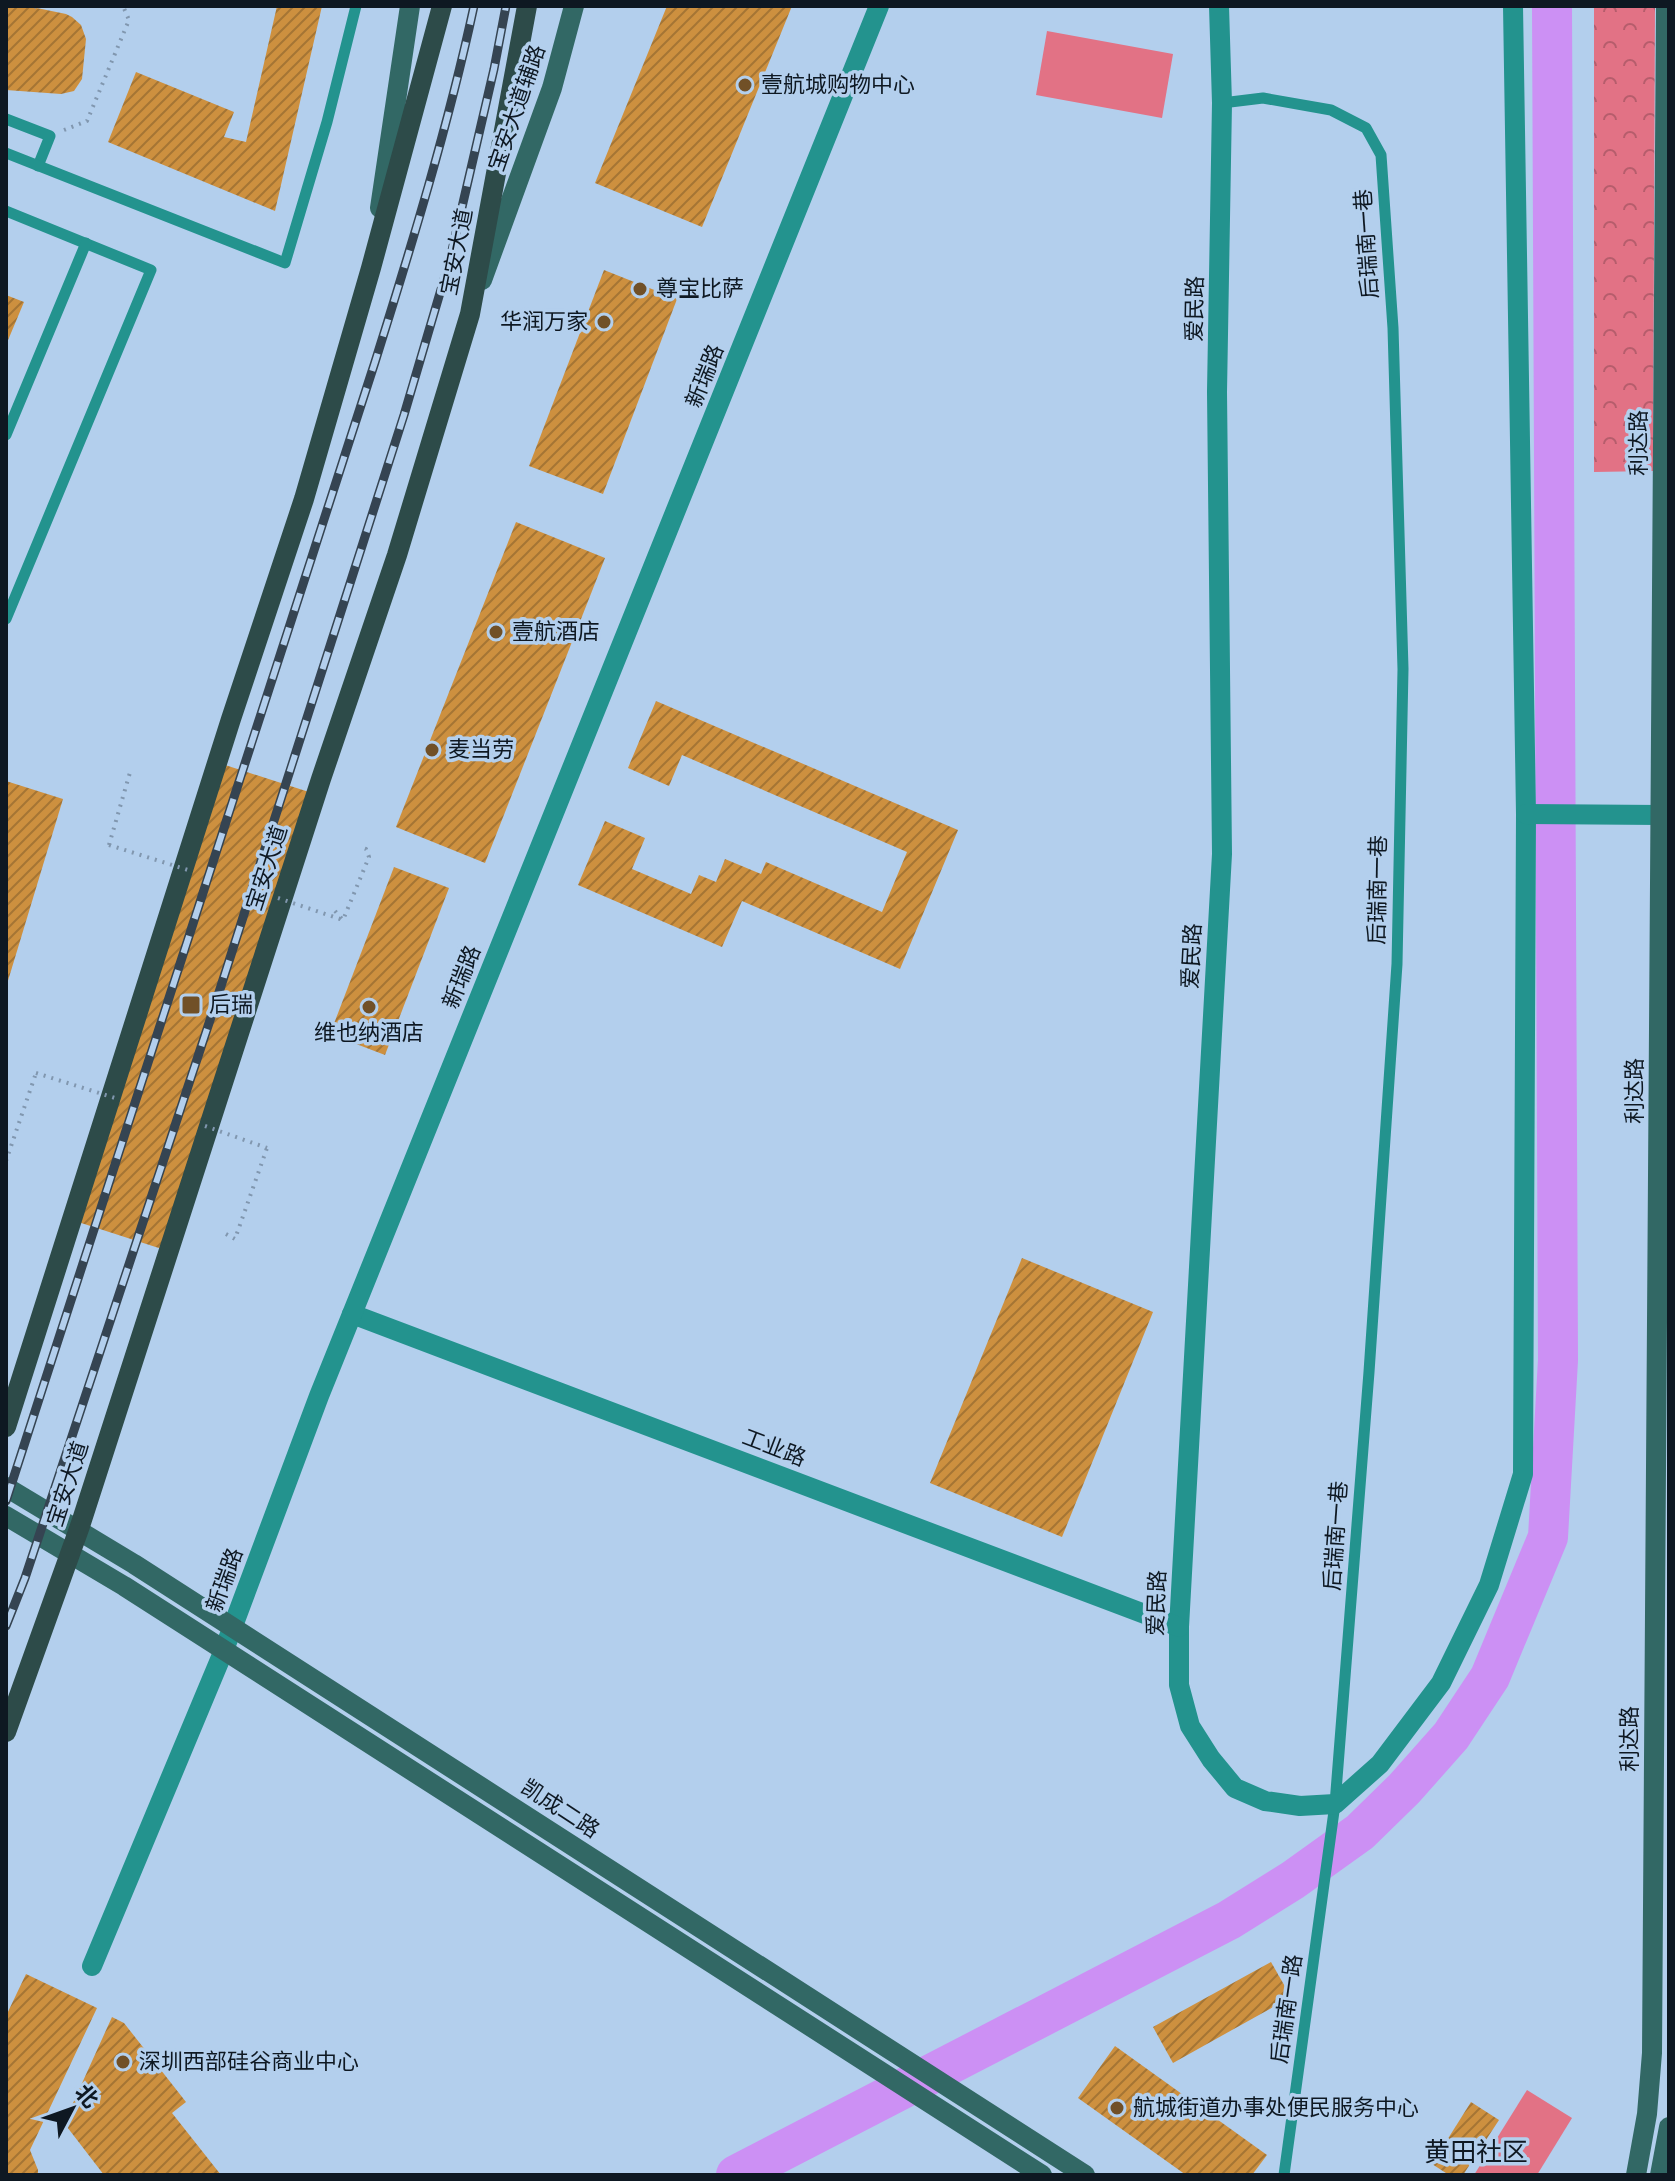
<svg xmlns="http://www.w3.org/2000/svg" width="1675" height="2181" font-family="'Source Sans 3','Noto Sans SC',sans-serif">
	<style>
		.park { fill: url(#park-crowns) }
		.pitch { fill: #e27285 }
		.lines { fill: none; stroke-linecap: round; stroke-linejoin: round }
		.river { stroke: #cc90f4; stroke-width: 40 }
		.building { fill: url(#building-hatch) }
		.path { stroke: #8197af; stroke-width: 4; stroke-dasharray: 2 6; stroke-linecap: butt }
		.lane { stroke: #23938e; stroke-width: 11 }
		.street { stroke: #23938e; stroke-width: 20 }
		.secondary { stroke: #326865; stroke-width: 20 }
		.primary { stroke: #2d4b49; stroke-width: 20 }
		.rail-casing { stroke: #354452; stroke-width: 9 }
		.rail { stroke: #b3cfed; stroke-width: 6; stroke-dasharray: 18; stroke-linecap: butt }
		.path-bridge { stroke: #8197af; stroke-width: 4; stroke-dasharray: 2 6; stroke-linecap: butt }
		.poi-dot { fill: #715027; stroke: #b3cfed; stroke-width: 3 }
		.labels { text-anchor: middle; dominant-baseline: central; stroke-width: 7; stroke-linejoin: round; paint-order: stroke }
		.poi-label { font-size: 22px; fill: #0e1822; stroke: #b3cfed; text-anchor: start }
		.street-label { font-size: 22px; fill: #0e1822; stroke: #b3cfed }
		.quarter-label { font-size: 26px; fill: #0e1822; stroke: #b3cfed }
	</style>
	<defs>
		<pattern id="park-crowns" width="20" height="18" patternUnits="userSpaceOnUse" patternTransform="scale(2)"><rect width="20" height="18" fill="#e27285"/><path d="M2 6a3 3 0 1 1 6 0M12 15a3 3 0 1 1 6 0" fill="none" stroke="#b65d6c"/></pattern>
		<pattern id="building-hatch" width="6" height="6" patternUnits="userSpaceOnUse" patternTransform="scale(2)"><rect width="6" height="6" fill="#cd903f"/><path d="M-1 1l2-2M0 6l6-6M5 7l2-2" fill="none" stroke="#a57534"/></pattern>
	</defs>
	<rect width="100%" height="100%" fill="#b3cfed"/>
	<!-- park -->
	<polygon class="park" points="1594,6 1655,6 1653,471 1594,472"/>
	<!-- pitch -->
	<g class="pitch">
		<polygon points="1047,31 1173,54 1162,118 1036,95"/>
		<polygon points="1527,2090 1572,2118 1537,2175 1474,2175"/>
	</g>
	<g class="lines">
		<!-- river -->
		<polyline class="river" points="736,2175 1229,1920 1293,1880 1360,1832 1404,1789 1451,1736 1490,1677 1548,1537 1558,1360 1552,6"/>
	</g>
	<!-- building -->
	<g class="building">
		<polygon points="6,6 27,6 66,14 72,17 81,25 86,39 82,79 74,91 61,94 6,90"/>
		<polygon points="277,6 322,6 275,211 108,142 136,72 234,112 224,137 246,142"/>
		<polygon points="667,6 792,6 702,227 595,183"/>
		<polygon points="604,270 677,299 603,494 529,466"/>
		<polygon points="6,295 24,302 6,345"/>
		<polygon points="516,522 605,558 485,863 396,827"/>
		<polygon points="656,701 958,830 900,969 742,901 722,947 578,885 605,821 645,838 632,869 691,894 699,875 716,882 725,859 761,874 766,862 882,912 907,852 682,755 669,786 628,768"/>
		<polygon points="222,764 312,793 165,1250 75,1221"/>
		<polygon points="6,781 63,799 7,984 6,984"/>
		<polygon points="394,867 449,888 385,1055 330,1034"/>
		<polygon points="1022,1258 1153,1312 1062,1537 930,1483"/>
		<polygon points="1271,1962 1291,1997 1173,2063 1153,2027"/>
		<polygon points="26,1974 97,2008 30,2150 38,2170 38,2175 6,2175 6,2016"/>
		<polygon points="112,2017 124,2023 186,2102 172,2113 221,2175 104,2175 64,2123"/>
		<polygon points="1115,2046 1267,2155 1252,2175 1186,2175 1078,2098"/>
		<polygon points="1471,2102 1499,2120 1463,2175 1449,2175 1432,2164"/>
	</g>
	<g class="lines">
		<!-- path -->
		<g class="path">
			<polyline points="34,8 35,6"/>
			<polyline points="64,130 87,121 129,20 123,6"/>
			<polyline points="109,845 131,769"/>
			<polyline points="335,911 343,920 369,857 366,849 360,847"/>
			<polyline points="6,1161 36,1073"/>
			<polyline points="226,1234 235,1239 267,1148"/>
		</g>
		<!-- lane -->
		<g class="lane">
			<polyline points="1222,103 1263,98 1331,110 1366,128 1381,155 1393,328 1403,669 1397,964 1369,1372 1335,1804 1284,2175"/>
			<polyline points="6,119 50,136 38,166"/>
			<polyline points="6,153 285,263 327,122 356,6"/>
			<polyline points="6,211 151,270 6,619"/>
			<polyline points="6,435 86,243"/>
		</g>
		<!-- street -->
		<g class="street">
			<polyline points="1219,6 1222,103 1217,392 1222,854 1179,1627 1179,1685 1190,1726 1211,1759 1235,1788 1265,1801 1300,1806 1335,1804 1380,1764 1441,1683 1489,1585 1523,1474 1526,814 1513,6"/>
			<polyline points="1526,814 1660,815"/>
			<polyline points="352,1314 1179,1627"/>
			<polyline points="92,1966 224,1650 319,1396 879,6"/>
		</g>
		<!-- secondary -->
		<g class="secondary">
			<polyline points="380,208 410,6"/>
			<polyline points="482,280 552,88 574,6"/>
			<polyline points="6,1487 134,1564 1085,2175"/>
			<polyline points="6,1516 124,1586 1042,2175"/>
			<polyline points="1636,2175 1647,2114 1652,2053 1666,6"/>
			<polyline points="1660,2175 1669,2127"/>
		</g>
		<!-- primary -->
		<g class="primary">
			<polyline points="6,1427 231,719 304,499 371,268 442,6"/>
			<polyline points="6,1732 80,1526 321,779 397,555 470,314 527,6"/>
		</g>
		<!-- rail casing -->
		<g class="rail-casing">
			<g id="rail">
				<path d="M6,1501L375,362C412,244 448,127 474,6"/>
				<polyline points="6,1626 25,1578 213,1011 404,415 450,259 494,69 506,6"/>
			</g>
		</g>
		<!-- rail -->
		<use href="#rail" class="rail"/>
		<!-- path-bridge -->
		<g class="path-bridge">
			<polyline points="109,845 188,870"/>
			<polyline points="278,898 343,920"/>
			<polyline points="36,1073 115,1098"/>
			<polyline points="205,1126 267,1148"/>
		</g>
	</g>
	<!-- markers -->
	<g class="poi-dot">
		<circle cx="745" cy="85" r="8"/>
		<circle cx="640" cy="289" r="8"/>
		<circle cx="604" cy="322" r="8"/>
		<circle cx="496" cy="632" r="8"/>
		<circle cx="432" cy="750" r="8"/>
		<rect x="181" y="995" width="20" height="20" rx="4"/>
		<circle cx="369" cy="1007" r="8"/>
		<circle cx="123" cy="2062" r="8"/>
		<circle cx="1117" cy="2108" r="8"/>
	</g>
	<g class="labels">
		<!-- poi labels -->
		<g class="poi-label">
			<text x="761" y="85">壹航城购物中心</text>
			<text x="656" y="289">尊宝比萨</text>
			<text x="588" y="322" text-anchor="end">华润万家</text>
			<text x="512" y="632">壹航酒店</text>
			<text x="448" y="750">麦当劳</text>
			<text x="209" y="1005">后瑞</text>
			<text x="369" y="1033" text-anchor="middle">维也纳酒店</text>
			<text x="139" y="2062">深圳西部硅谷商业中心</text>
			<text x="1133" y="2108">航城街道办事处便民服务中心</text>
		</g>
		<!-- street labels -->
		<g class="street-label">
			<text transform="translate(517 108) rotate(-71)">宝安大道辅路</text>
			<text transform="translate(1367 244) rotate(-94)">后瑞南一巷</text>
			<text transform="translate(457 252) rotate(-79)">宝安大道</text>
			<text transform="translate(1195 309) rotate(-89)">爱民路</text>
			<text transform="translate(705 376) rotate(-68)">新瑞路</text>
			<text transform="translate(1639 443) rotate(-90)">利达路</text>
			<text transform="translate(267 868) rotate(-72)">宝安大道</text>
			<text transform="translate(1378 890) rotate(-89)">后瑞南一巷</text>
			<text transform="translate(1192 956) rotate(-87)">爱民路</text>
			<text transform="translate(462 977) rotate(-68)">新瑞路</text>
			<text transform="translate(1635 1091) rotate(-90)">利达路</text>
			<text transform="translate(774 1448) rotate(21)">工业路</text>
			<text transform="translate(68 1484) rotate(-72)">宝安大道</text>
			<text transform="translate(1336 1536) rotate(-86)">后瑞南一巷</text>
			<text transform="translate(225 1580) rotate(-70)">新瑞路</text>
			<text transform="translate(1157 1603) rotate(-88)">爱民路</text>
			<text transform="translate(1630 1739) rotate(-90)">利达路</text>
			<text transform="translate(560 1809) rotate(33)">凯成二路</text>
			<text transform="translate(1287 2009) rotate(-82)">后瑞南一路</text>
		</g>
		<!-- quarter labels -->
		<g class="quarter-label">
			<text x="1476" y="2152">黄田社区</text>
		</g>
	</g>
	<!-- border -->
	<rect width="1675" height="2181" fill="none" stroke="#0e1822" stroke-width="16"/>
	<!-- north arrow -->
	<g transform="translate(72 2109) rotate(49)" stroke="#b3cfed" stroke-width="6" paint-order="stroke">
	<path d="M0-6L14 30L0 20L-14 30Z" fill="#0e1822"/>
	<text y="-12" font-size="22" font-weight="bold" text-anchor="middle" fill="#0e1822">北</text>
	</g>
</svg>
